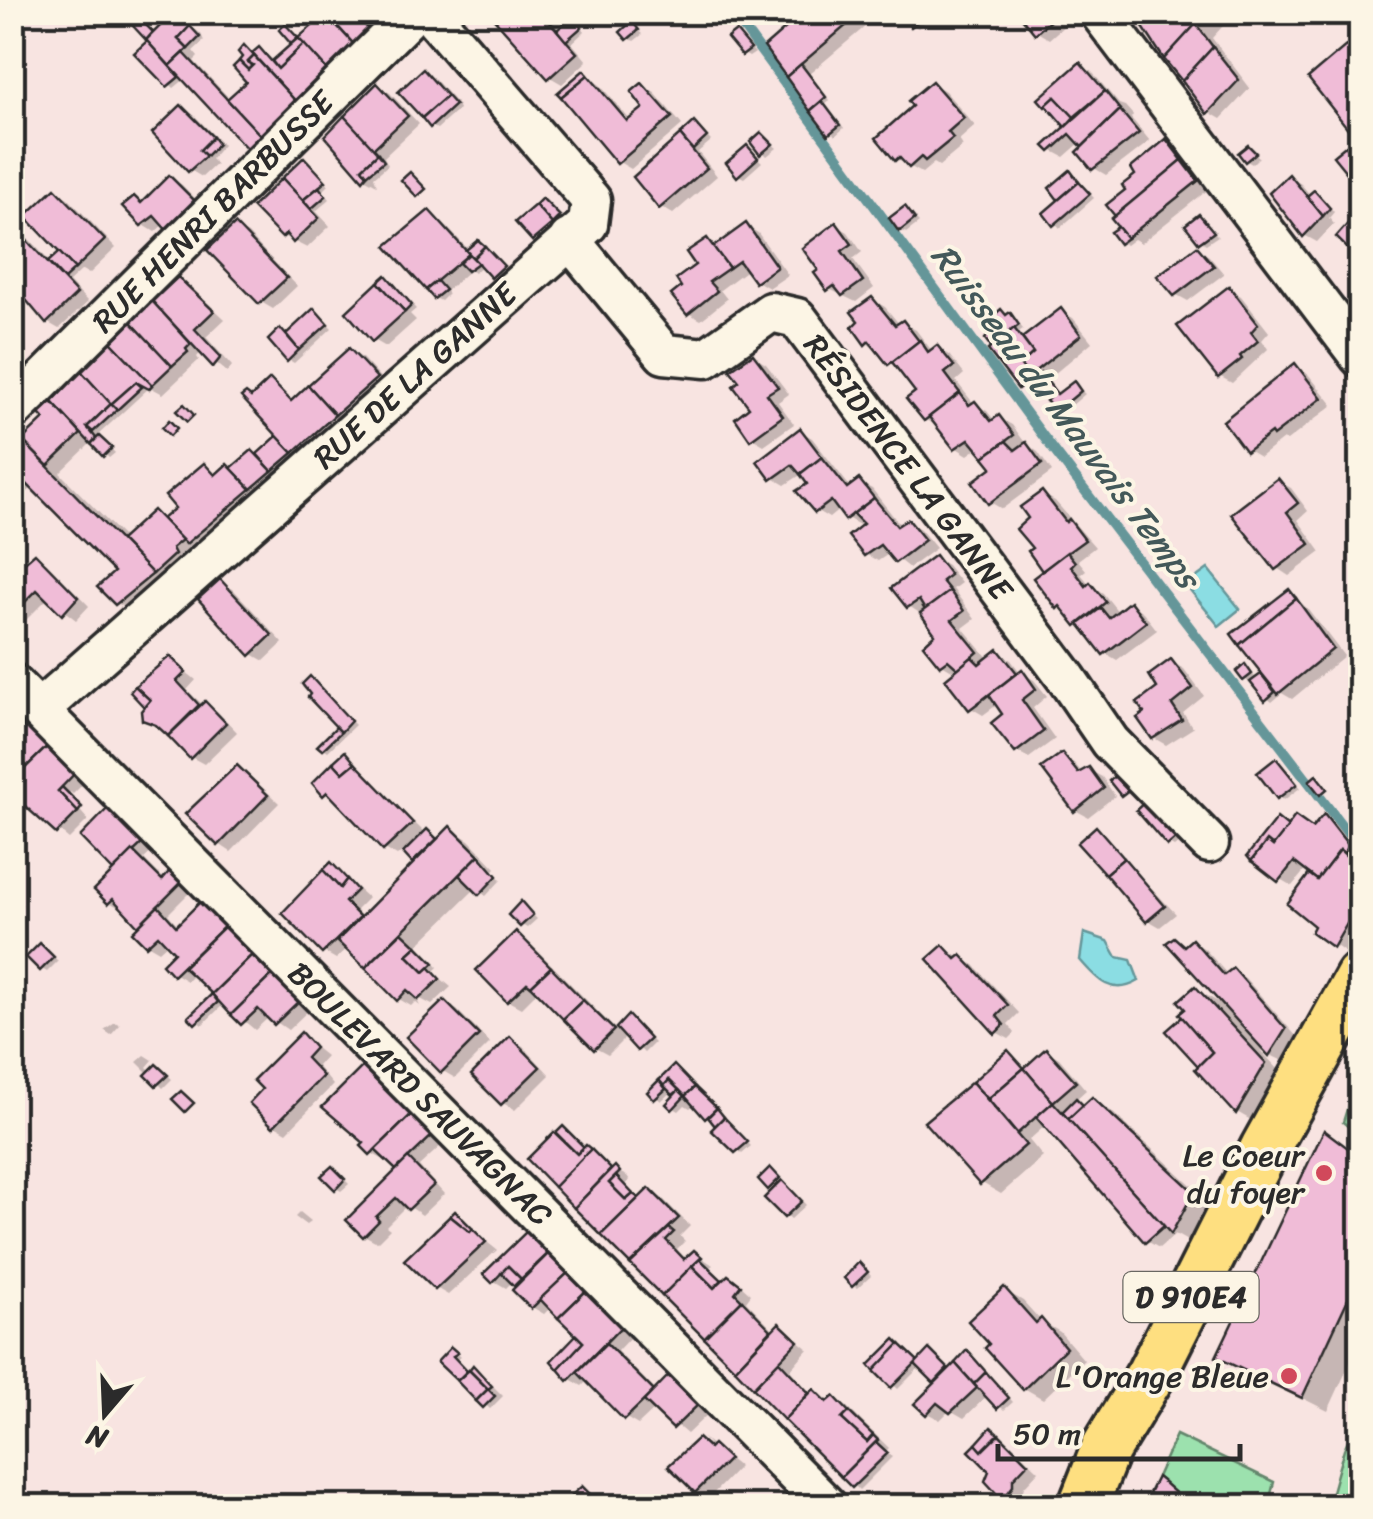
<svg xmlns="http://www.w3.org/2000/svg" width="1373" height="1519" font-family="Sriracha,sans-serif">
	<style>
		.green { fill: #9ce1ae; stroke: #64866c; stroke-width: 2.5 }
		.water { fill: #8bdde3; stroke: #659699; stroke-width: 2.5 }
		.shadow { fill: #0003 }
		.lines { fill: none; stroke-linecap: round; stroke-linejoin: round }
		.stream { stroke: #659699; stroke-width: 10 }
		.building { fill: #f0bcd7; stroke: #2b2b2b; stroke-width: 2.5 }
		.minor-casing { stroke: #2b2b2b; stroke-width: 45 }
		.major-casing { stroke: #2b2b2b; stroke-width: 55 }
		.minor { stroke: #fcf5e5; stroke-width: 38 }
		.major { stroke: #fedf80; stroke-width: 48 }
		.poi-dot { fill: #d1495b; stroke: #fcf5e5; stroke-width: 4 }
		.labels { text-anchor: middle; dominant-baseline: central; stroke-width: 8; stroke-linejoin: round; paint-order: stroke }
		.shield { fill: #fcf5e5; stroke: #6a6863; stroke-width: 2.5 }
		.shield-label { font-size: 30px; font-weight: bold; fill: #2b2b2b }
		.street-label { font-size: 32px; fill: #2b2b2b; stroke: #fcf5e5 }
		.poi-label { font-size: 32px; fill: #2b2b2b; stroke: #fcf5e5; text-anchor: end }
		.water-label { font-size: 35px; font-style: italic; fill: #435859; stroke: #fcf5e5 }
	</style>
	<rect width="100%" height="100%" fill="#f8e4e1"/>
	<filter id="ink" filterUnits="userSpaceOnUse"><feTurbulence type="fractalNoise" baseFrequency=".01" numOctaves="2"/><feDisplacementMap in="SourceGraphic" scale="20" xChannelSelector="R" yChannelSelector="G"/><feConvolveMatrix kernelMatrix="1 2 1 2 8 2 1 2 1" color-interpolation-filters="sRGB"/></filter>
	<g filter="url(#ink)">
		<!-- green -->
		<g class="green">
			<polygon points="1360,1067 1360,1137 1343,1122"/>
			<polygon points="1360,1414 1358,1493 1360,1506 1328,1506 1344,1449"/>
			<polygon points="1176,1435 1274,1482 1268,1506 1190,1506 1157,1477"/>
		</g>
		<!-- water -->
		<g class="water">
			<polygon points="1208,569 1240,609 1219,626 1186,585"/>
			<path d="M1084,933L1108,941L1117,957L1131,960L1139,981C1112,997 1097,980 1080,960Z"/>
		</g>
		<!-- shadow -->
		<g class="shadow">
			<polygon points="353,12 369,29 373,26 378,29 265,158 185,79 174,88 138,53 150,41 137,27 142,23 155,35 175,14 201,34 204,41 193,51 198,57 194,61 230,99 249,82 245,48 255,57 260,50 275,61 294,44 282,30 291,30 300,40 326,17 335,22"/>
			<polygon points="492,12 544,12 560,30 578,22 585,31 572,43 587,61 562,84 550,77"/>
			<polygon points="808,12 877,12 879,15 809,74 830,101 826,104 844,128 835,136 767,47"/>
			<polygon points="909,12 938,12 918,28 913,25"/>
			<polygon points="1020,12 1080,12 1049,39 1037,32"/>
			<polygon points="1136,12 1227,12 1231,17 1212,38 1250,88 1221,119 1209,112"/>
			<polygon points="632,24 643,34 634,41 628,38"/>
			<polygon points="737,34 755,53 749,57 744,54"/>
			<polygon points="1347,48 1360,56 1360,139 1311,78"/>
			<polygon points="1080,65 1092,72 1119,104 1125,106 1133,115 1131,118 1150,141 1106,175 1094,168 1081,142 1064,157 1051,150 1068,127 1051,108"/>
			<polygon points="423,72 435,79 457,104 459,109 437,129 431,126"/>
			<polygon points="584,73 600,85 631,121 647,108 642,86 655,93 682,125 631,169 619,162"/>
			<polygon points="933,84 945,91 975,126 959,140 963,146 939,166 934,163 922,173 896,159 916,106"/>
			<polygon points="378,86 390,93 419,124 384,157 388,165 374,177 377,185 364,178"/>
			<polygon points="181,108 194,115 223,145 211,159 216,164 202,177 190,170"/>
			<polygon points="695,125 711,141 698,152 717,176 673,214 661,207 636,177"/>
			<polygon points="762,135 777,148 767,156 753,142"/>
			<polygon points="1166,142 1178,149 1209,189 1141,243 1134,239 1126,245 1121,242 1118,230 1128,190"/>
			<polygon points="747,148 762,162 744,178 738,175"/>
			<polygon points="1249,148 1259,157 1252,164 1247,161"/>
			<polygon points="304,160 329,185 323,191 330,199 316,211 330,226 307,248 283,236 256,207"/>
			<polygon points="1070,173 1094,198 1060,228 1047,214 1062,200 1052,188"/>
			<polygon points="1289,177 1301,184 1311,196 1315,193 1320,196 1334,212 1329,218 1334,224 1317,242 1304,235"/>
			<polygon points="170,178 182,185 209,213 164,224 155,232 142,224 134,199 143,204"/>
			<polygon points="56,191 68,198 116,248 89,274 82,270 69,282 88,302 59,329 47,322 18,233 30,240 51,263 69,261"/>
			<polygon points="548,204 564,220 539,242 534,239"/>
			<polygon points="905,209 919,223 906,233 901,230"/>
			<polygon points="429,214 441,221 469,250 484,246 507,270 498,279 483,265 474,273 470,270 446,291 448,294 441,301 435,298 389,247"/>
			<polygon points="1199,217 1218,236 1206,244 1201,241"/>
			<polygon points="836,225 848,232 862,252 853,259 874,288 856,302 829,289"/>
			<polygon points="746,226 758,233 788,275 769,288 757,281 748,269 720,290 727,299 701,320 688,313 684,288 698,266 707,241 717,247"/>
			<polygon points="235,227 248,234 297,286 273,309 261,302"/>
			<polygon points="1197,249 1209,256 1224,274 1188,301 1175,294"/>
			<polygon points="386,278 416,309 410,314 416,320 386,347 374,340"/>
			<polygon points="179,280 191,287 225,319 206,337 232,366 227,372 202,351 197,357 199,360 163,394 150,387 98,435 115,453 109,458 92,442 60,473 125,539 153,513 165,520 178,509 205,466 219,475 233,470 252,453 259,456 281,436 252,399 270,382 295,402 350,351 362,358 388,386 307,458 300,454 256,491 261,497 200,549 195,546 183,556 186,561 136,614 117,603 118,572 33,487 21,498 12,494 12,443 24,442 48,419 42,414"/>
			<polygon points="1229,289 1241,296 1269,332 1262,340 1268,349 1232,383 1219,376"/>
			<polygon points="873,300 885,307 900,325 903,323 916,330 932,351 937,348 949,355 964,374 956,381 974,404 987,411 995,421 999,418 1012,425 1026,444 1038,452 1052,472 1002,509 990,502 995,468 979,447 968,455 955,447 939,427 925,419 919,393 901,370 867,343"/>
			<polygon points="314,311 332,328 294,363 289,360 280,331 288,336"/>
			<polygon points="1061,311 1073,318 1092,342 1047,380 1059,396 1074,384 1085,394 1058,417 1052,414 1053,398 1043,384 1031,394 1019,387 993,345 992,334 976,319 982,320 989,313 995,317 1001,312 1015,319 1023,329 1017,333 1026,338"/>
			<polygon points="754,357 766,364 789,394 778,402 794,424 764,445 752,438"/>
			<polygon points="1295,366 1308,374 1333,405 1287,441 1283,439 1260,457 1248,450"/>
			<polygon points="800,431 812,438 851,488 859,482 872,489 901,526 908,522 920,529 936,548 909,568 890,553 878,561 865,554 863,527 847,518 840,509 829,518 817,511 810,484 802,474 785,485 773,478"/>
			<polygon points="1278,481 1291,488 1308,511 1298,520 1321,552 1289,576 1277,568"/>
			<polygon points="1042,494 1055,501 1095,547 1078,560 1086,570 1081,574 1091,586 1103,593 1119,613 1130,604 1143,612 1157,630 1117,660 1105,653 1086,629 1059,607 1036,579 1046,572 1031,552 1035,548 1031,519"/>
			<polygon points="35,556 47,563 89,606 76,620 48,598 14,632 12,577"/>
			<polygon points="935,558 947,565 961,583 953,589 975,619 963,628 989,659 998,652 1011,660 1020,672 1034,680 1047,696 1033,708 1055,739 1029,758 1016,751 1005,714 998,704 983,715 971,708 957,673 942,664 938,634 921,614 909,606"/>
			<polygon points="220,582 233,589 283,643 264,661 252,654"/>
			<polygon points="1289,592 1308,609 1344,656 1292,699 1273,688 1279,696 1272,702 1245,679 1245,667 1258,680 1261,677 1273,684"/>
			<polygon points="170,659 196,680 187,690 203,705 205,704 217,711 237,732 204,764 191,757 162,727 134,692"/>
			<polygon points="1171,662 1184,669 1204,696 1183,713 1193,728 1166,745 1154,738 1161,688"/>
			<polygon points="310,679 355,725 328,751 321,746 339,727 302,687"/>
			<polygon points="12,736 88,779 73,794 70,792 70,799 88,820 69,839 27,804 12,818"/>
			<polygon points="345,754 426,834 439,841 451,829 469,840 496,868 493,871 501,880 486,896 476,888 418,945 438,967 433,972 451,987 432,1005 415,996 420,1006 415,1002 411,1006 399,999 348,948 336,959 324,952 286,913 331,865 368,898 356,910 363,918 417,863 404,850 397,856 385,849 337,801 325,794"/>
			<polygon points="1062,756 1074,763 1083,774 1089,770 1102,777 1115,796 1088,817 1075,810"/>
			<polygon points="1276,761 1300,788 1284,800 1278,797"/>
			<polygon points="237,768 249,775 279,803 231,852 219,844"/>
			<polygon points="110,810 155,849 144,859 165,880 173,872 194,888 168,914 179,926 202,903 312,1007 288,1030 269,1017 255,1030 224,1004 202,1025 192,1017 215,995 194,974 187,981 175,974 178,952 168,943 159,951 147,944 141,926 124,907 122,909 109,902 116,871"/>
			<polygon points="1139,810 1185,838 1174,847 1169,844"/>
			<polygon points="1324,817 1336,824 1360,854 1354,862 1360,867 1360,929 1346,953 1314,931 1317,926 1290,904 1312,873 1306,869 1292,886 1280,879 1289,829 1314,830"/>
			<polygon points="1096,829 1176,914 1160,927 1148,920"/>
			<polygon points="12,895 22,905 12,914"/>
			<polygon points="521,904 537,919 527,928 522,925"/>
			<polygon points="516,935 529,942 617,1031 629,1018 654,1043 644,1053 627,1036 608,1055 595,1048 539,990 521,1008 508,1001"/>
			<polygon points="1174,940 1187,947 1193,942 1205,949 1228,975 1233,971 1245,978 1297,1037 1283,1061 1260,1050 1284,1075 1256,1123 1237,1112 1199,1069 1202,1066 1185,1017 1195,989 1225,1006"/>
			<polygon points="943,948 974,965 1019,1013 1008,1024 1015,1033 1009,1039 996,1032"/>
			<polygon points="46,950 58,961 47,972 42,969"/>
			<polygon points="444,1003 457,1010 490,1043 455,1078 443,1071"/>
			<polygon points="115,1022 120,1025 111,1035 104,1030"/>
			<polygon points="301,1036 326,1056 317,1066 333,1085 287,1132 275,1125"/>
			<polygon points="511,1039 523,1046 550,1075 515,1110 503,1103"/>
			<polygon points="1047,1051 1059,1058 1086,1090 1075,1100 1085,1107 1092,1100 1111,1111 1212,1204 1191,1243 1175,1234 1159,1248 1147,1241 1046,1125 1029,1140 1043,1157 1001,1194 982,1183 928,1123 1009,1053 1025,1070"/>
			<polygon points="145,1055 153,1060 147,1067 152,1072 162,1070 172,1079 163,1088 137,1062"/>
			<polygon points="365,1067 444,1143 419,1166 444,1194 422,1215 407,1205 386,1226 390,1229 377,1242 364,1235 400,1170 386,1157 384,1160 371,1153"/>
			<polygon points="674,1068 751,1146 742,1154 695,1104 690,1108 685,1105 679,1111 674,1108 677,1095 672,1091 661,1101 650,1092"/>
			<polygon points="563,1129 614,1170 627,1176 630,1180 625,1186 640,1201 649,1191 662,1198 690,1226 680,1236 685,1241 677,1249 687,1260 695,1253 713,1265 709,1268 724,1282 728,1278 741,1285 751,1294 746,1301 775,1331 780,1326 808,1349 790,1370 812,1394 846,1406 889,1448 885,1452 892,1457 859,1490 530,1159"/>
			<polygon points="1326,1134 1360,1155 1360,1341 1328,1411 1219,1356"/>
			<polygon points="337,1172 349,1184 341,1191 336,1188"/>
			<polygon points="776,1173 806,1205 791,1219 767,1198 775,1190 770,1188"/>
			<polygon points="300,1212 311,1221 306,1225 295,1217"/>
			<polygon points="529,1232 634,1333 617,1351 657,1392 671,1377 711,1411 687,1434 656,1408 638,1425 626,1418 588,1380 582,1386 570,1379 579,1335 551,1307 544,1314 532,1307 513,1281 506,1288 494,1281"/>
			<polygon points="478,1235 497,1250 448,1295 436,1288"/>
			<polygon points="864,1268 871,1276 858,1288 853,1285"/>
			<polygon points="1004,1290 1023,1301 1041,1321 1060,1332 1084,1360 1043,1399 1024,1388"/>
			<polygon points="457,1353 461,1357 457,1360 469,1373 478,1371 503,1396 490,1409 441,1362"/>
			<polygon points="968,1353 1013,1402 1004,1410 988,1395 964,1418 950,1410 940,1420 927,1413 939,1382 921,1366 898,1389 872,1365 919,1363 935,1355 950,1371"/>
			<polygon points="991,1431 1011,1444 1039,1471 1024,1487 1020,1500 1012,1500 998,1492 993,1471"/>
			<polygon points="702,1437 739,1467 709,1498 697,1491 698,1441 709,1444"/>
			<polygon points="588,1492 596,1500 591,1506 585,1505"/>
		</g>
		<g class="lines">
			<!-- stream -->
			<polyline class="stream" points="732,12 1043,436 1360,849"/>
		</g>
		<!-- building -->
		<g class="building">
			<polygon points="174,12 190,26 178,39 188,49 170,66 146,40"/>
			<polygon points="325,12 353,12 373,34 358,49"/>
			<polygon points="488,12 541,12 577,53 548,79"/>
			<polygon points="804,12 862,12 786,77 764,47"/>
			<polygon points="905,12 925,12 927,14 911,27 901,15"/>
			<polygon points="1017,12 1060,12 1035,34"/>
			<polygon points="1133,12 1207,12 1164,59"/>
			<polygon points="326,14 358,49 331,74 298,38"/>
			<polygon points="572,16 582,27 566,41 557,30"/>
			<polygon points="141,20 153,32 146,40 133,26"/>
			<polygon points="632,21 639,30 627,40 620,32"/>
			<polygon points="285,24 298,38 291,44 279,30"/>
			<polygon points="1196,24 1213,47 1182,81 1164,59"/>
			<polygon points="190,26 200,37 188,49 178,39"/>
			<polygon points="736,31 751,49 742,56 727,38"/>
			<polygon points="298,38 304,44 278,69 272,61"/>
			<polygon points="147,41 179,77 167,87 134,53"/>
			<polygon points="304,44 331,74 300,106 252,53 259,47 278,69"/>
			<polygon points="244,45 254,56 248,62 253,65 248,70 239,61 242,57 238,52"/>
			<polygon points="1347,45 1360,63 1360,144 1308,78"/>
			<polygon points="1213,47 1239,80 1207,114 1182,81"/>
			<polygon points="184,53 265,140 251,153 170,66"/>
			<polygon points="254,56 300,106 265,140 227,99 246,82 233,67 239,61 248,70 253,65 248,62"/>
			<polygon points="1080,62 1105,91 1074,117 1055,97 1045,107 1038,99"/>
			<polygon points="801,64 826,97 810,111 786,77"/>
			<polygon points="423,69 447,96 422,118 398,92"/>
			<polygon points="584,70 588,75 561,97 557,93"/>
			<polygon points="588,75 627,121 643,108 631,92 642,83 672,117 617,164 561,97"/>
			<polygon points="932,81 964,118 948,132 953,138 925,161 921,157 909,168 899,157 895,161 876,138 912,106 908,101"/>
			<polygon points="377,83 408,116 373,149 344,116"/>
			<polygon points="1105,91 1120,110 1082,147 1070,134 1050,152 1044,146"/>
			<polygon points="447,96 455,105 430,128 422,118"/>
			<polygon points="1055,97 1074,117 1065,127 1046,105"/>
			<polygon points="822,101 840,125 828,135 810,111"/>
			<polygon points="181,105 213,137 200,150 206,156 188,172 152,133"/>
			<polygon points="1120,110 1139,133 1092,170 1077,152"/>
			<polygon points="344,116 378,153 362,168 367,175 363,180 325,136"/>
			<polygon points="694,122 707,137 693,150 680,135"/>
			<polygon points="761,132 773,144 760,155 750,142"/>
			<polygon points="680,135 707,168 659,209 633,177"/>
			<polygon points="213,137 218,144 206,156 200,150"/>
			<polygon points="1355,138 1360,144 1360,177 1355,183 1333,156"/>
			<polygon points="1166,139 1182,160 1115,216 1106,205 1125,190 1122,185 1135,175 1131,168"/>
			<polygon points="747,145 758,158 737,177 726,163"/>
			<polygon points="1248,145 1256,153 1245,162 1238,153"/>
			<polygon points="378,153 384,161 367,175 362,168"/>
			<polygon points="304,157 326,181 303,200 282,178"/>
			<polygon points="1182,160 1198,181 1127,238 1111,219"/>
			<polygon points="1070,170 1079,182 1058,200 1049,188"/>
			<polygon points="410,172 426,189 417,197 401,180"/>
			<polygon points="1289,174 1323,216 1303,237 1269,193"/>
			<polygon points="169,175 199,205 169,233 154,216 141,226 122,206 134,196 141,203"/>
			<polygon points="282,178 319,218 293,243 286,234 282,238 252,207"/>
			<polygon points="1079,182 1090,194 1053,226 1043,213"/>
			<polygon points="319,187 326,196 311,209 303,200"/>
			<polygon points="55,188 105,240 75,269 25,216"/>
			<polygon points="1314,190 1330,208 1323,216 1307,196"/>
			<polygon points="542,198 560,216 552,224 535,205"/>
			<polygon points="535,205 552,224 532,241 515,222"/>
			<polygon points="905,206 915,219 899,232 889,218"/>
			<polygon points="429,210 469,254 426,290 386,246"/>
			<polygon points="1360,210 1360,261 1336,237"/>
			<polygon points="1199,214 1214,232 1199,243 1185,225"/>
			<polygon points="836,222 852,244 842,251 863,281 842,296 834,286 827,291 814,273 818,270 802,248"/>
			<polygon points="746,223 777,267 755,283 739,261 729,268 713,247"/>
			<polygon points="235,224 287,278 259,304 207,250"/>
			<polygon points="1118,227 1127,238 1119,244 1110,232"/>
			<polygon points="17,230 77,294 46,324 12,283 12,235"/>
			<polygon points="707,238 729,268 709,282 717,291 687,315 671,295 681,287 676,279 695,265 686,252"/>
			<polygon points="478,240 485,246 473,258 466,250"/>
			<polygon points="485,246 504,266 491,278 473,258"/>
			<polygon points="1197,246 1214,266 1174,296 1157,276"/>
			<polygon points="59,252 75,269 64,279 48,262"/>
			<polygon points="469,254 478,263 467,271 459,263"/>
			<polygon points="386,275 412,305 405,312 378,282"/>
			<polygon points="178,277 214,311 195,329 221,357 213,367 152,301"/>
			<polygon points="437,281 445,290 434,299 426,290"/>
			<polygon points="378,282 405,312 372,342 346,312"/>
			<polygon points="1229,286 1258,324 1251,332 1258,341 1240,356 1242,359 1218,378 1177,326"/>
			<polygon points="872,297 895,325 903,320 919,341 888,365 869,341 865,345 852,327 858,321 851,312"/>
			<polygon points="152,301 191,344 186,349 188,352 172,366 131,322"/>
			<polygon points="314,308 328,324 299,350 286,334"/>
			<polygon points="1061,308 1081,335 1029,376 1020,365 1033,353 1022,338"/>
			<polygon points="1001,309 1006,315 1010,312 1019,325 991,347 985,339 989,334 986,329 990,325 986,322"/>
			<polygon points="131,322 172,366 152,385 111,342"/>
			<polygon points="280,328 299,350 287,362 268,340"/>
			<polygon points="1014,328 1033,353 1020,365 1031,378 1018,389 988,350"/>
			<polygon points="920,340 928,352 937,345 954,366 945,373 960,393 924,421 906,399 915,392 892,362"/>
			<polygon points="111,342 152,385 149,389 136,382 111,404 81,371"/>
			<polygon points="349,348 377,378 335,415 308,385"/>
			<polygon points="753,354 778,387 767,394 783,416 750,440 735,418 749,407 733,386 739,381 730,370"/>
			<polygon points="12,356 28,372 12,387"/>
			<polygon points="1295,363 1322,398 1273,436 1271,433 1246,452 1223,421"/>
			<polygon points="81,371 111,404 87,427 96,438 91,444 52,402"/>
			<polygon points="1041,373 1057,394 1074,381 1081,391 1051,416 1046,410 1051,406 1046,401 1050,397 1035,379"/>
			<polygon points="270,379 291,401 308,385 335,415 293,453 241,397 246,393 251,397"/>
			<polygon points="136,382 142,387 117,410 111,404"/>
			<polygon points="960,393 969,405 975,401 991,421 999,415 1014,435 984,457 969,439 954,449 929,417"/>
			<polygon points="52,402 81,434 48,466 22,440 44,419 39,414"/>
			<polygon points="111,404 117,410 93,432 87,427"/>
			<polygon points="184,404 194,415 187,422 176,411"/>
			<polygon points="169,420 177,428 170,436 162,428"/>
			<polygon points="800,428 822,457 800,474 792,465 771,480 757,461"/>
			<polygon points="17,435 153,574 115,605 97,587 114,572 17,474 12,478 12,439"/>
			<polygon points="99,436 112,448 103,457 91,444"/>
			<polygon points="277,436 293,453 272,471 257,454"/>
			<polygon points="1006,441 1015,450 1026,442 1042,464 988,504 972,482 992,467 984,457"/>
			<polygon points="252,450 272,471 251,489 231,468"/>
			<polygon points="822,457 847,488 859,479 874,498 845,520 831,501 815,513 796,491 807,484 800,474"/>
			<polygon points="204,463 215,475 227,464 251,489 186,544 162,519 175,508 165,496"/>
			<polygon points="1278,478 1298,503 1287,512 1310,544 1275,570 1231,514"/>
			<polygon points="1042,491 1066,522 1069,519 1085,540 1042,571 1028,551 1032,548 1016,529 1028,518 1020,507"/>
			<polygon points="874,498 897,526 908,519 925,540 895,563 880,545 864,556 848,536 863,524 853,514"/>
			<polygon points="153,510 182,540 172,548 175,554 153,574 120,540"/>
			<polygon points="1067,552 1075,562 1071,566 1086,586 1090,582 1106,602 1076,626 1060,606 1057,609 1033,578"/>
			<polygon points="35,553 78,597 62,615 37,590 12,615 12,573"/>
			<polygon points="935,555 950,575 942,581 950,591 925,610 919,600 907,608 891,588"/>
			<polygon points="220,579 272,635 250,656 198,599"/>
			<polygon points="1289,589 1296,598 1239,645 1231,634"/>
			<polygon points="950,591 964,611 952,620 978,652 958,669 948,660 940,666 923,645 935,634 920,613"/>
			<polygon points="1296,598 1333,649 1278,694 1239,645"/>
			<polygon points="1130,601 1146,622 1103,655 1079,624 1101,608 1109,618"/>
			<polygon points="998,649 1017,673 969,710 945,679 972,657 979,664"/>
			<polygon points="1360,653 1360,674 1350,661"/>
			<polygon points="170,656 186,672 177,681 199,705 168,736 156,725 142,720 141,711 150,700 135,686"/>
			<polygon points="1171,659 1193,688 1172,705 1182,720 1152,739 1137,718 1144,713 1137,703 1157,688 1149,675"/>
			<polygon points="1245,664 1252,674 1243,681 1236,672"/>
			<polygon points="1022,669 1036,689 1022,700 1044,731 1015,753 991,723 1002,714 989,695"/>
			<polygon points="1261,674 1275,692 1265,701 1250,682"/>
			<polygon points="310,676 351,721 341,732 308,697 310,694 302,684"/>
			<polygon points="135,686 150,700 144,707 130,692"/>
			<polygon points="205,701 226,723 190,759 168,736"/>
			<polygon points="29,722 50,744 12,781 12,738"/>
			<polygon points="336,727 341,732 322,750 317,746"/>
			<polygon points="50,744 77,771 58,791 78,812 56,834 15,797 12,799 12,781"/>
			<polygon points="345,751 355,763 343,773 333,762"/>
			<polygon points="1062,753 1078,773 1089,767 1104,788 1074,812 1041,768"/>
			<polygon points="1276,758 1297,784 1277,799 1257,773"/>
			<polygon points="333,762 343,773 355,763 413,823 383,851 327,792 323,796 312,783"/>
			<polygon points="237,765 268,795 218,846 185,814"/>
			<polygon points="1122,770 1134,786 1121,796 1109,781"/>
			<polygon points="1316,775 1327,789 1320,795 1309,781"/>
			<polygon points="62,787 82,807 78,812 58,791"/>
			<polygon points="1149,798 1181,834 1167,846 1136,810"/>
			<polygon points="110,806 145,841 113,871 80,837"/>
			<polygon points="1324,814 1349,846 1344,853 1340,850 1317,880 1294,862 1278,882 1251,861 1267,841 1273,846 1295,816 1312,828"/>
			<polygon points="1277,818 1288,827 1273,846 1267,841 1251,861 1247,856"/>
			<polygon points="450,826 479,855 365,968 337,941"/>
			<polygon points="1096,826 1124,858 1105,874 1077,843"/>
			<polygon points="427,829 437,839 412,863 403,853"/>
			<polygon points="1340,850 1360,868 1360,901 1333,948 1311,932 1314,926 1287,904 1309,874 1317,880"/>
			<polygon points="133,851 162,880 172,868 184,880 138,926 113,899 108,904 94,890"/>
			<polygon points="479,855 497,876 479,895 459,875"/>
			<polygon points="1124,858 1165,906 1146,922 1105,874"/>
			<polygon points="331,862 347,879 340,888 323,870"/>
			<polygon points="323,870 340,888 347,879 357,890 345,902 360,917 322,954 282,913"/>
			<polygon points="202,900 227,924 173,976 162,964 174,952 158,935 146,946 132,932 158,906 176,926"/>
			<polygon points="521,901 533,915 520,927 508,915"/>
			<polygon points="227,924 255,952 212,994 183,967"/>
			<polygon points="516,931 551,967 531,986 527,983 507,1002 476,970"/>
			<polygon points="402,932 417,946 407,955 424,972 429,967 440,979 418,1000 407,990 397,1001 365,968"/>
			<polygon points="1174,937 1184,946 1192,939 1224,975 1233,968 1286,1029 1269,1056 1166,943"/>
			<polygon points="40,943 54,957 40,971 26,957"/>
			<polygon points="943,945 956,959 961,955 1008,1005 997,1016 1004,1025 995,1034 927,959"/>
			<polygon points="417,946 434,963 424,972 407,955"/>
			<polygon points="255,952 275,972 231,1015 212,994"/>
			<polygon points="551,967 583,1000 563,1019 531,986"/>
			<polygon points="275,972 301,999 274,1025 258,1009 241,1025 231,1015"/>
			<polygon points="1195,986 1266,1063 1236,1114 1195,1069 1212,1052 1179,1014 1185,1009 1178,1001"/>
			<polygon points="212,994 218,1002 195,1024 188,1017"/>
			<polygon points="444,1000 479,1035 441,1073 406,1037"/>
			<polygon points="583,1000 614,1030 594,1050 563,1019"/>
			<polygon points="628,1015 650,1039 637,1051 616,1028"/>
			<polygon points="1182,1017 1212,1052 1198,1066 1166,1031"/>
			<polygon points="301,1032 315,1048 306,1058 323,1076 273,1127 249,1103 262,1089 253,1080"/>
			<polygon points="510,1036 540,1067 501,1105 471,1075"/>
			<polygon points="1046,1048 1076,1082 1053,1102 1024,1068"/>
			<polygon points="1008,1050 1024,1068 988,1099 972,1082"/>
			<polygon points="156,1064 168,1075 156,1086 145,1075"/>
			<polygon points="365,1064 413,1113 370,1155 361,1146 364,1143 322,1107"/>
			<polygon points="674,1065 695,1087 685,1096 669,1080 664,1086 659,1080"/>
			<polygon points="1024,1068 1053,1102 1017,1134 988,1099"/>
			<polygon points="659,1080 666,1089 654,1100 647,1092"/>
			<polygon points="669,1080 679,1090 673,1095 664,1086"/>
			<polygon points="972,1082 1026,1145 980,1185 924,1122"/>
			<polygon points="695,1087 717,1108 705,1119 685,1096"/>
			<polygon points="679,1090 685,1096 672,1110 666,1104"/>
			<polygon points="181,1091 194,1103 185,1112 172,1099"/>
			<polygon points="1092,1097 1194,1192 1171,1234 1068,1119"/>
			<polygon points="1076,1098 1083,1105 1068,1119 1062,1112"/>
			<polygon points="1053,1102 1164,1226 1145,1243 1036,1117"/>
			<polygon points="717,1108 724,1117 715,1126 708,1117"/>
			<polygon points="413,1113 433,1135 396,1170 375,1150"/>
			<polygon points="724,1117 748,1142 735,1153 711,1130"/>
			<polygon points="563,1126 584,1147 577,1154 556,1133"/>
			<polygon points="1324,1130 1360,1157 1360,1273 1302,1398 1216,1357"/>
			<polygon points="554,1132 577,1154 586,1145 591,1149 554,1187 527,1159"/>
			<polygon points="591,1149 611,1169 574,1208 554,1187"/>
			<polygon points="408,1158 434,1185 408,1210 396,1198 376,1217 379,1221 363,1237 346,1220"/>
			<polygon points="332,1166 345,1179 335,1190 321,1176"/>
			<polygon points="615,1166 620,1172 609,1183 626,1200 633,1194 639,1198 601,1235 574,1208"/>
			<polygon points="770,1167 780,1178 768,1190 758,1179"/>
			<polygon points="616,1176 633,1194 626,1200 609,1183"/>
			<polygon points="782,1180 802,1201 784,1218 764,1198"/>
			<polygon points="649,1188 679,1218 630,1264 601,1235"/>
			<polygon points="455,1211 473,1229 470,1232 450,1216"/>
			<polygon points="450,1216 470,1232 473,1229 486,1242 435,1290 404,1260"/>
			<polygon points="669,1228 674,1232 666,1240 684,1259 694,1250 702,1257 662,1296 630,1264"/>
			<polygon points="529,1229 551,1251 521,1279 508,1266 492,1283 483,1274"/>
			<polygon points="551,1251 570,1271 531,1309 512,1290"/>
			<polygon points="700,1259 722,1280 714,1288 692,1266"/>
			<polygon points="859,1262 868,1272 852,1287 844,1278"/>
			<polygon points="508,1266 521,1279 514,1286 501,1273"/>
			<polygon points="692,1266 714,1288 728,1275 741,1285 735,1293 742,1300 704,1338 662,1296"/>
			<polygon points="570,1271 588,1289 558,1318 540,1299"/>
			<polygon points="1004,1287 1036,1323 1041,1318 1066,1348 1023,1390 985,1348 989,1344 968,1321"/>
			<polygon points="588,1289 623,1325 568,1381 558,1369 583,1342 558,1318"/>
			<polygon points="742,1300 771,1330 735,1369 704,1338"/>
			<polygon points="779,1323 798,1341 753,1388 735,1369"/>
			<polygon points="576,1335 583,1342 558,1369 551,1361"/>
			<polygon points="895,1339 900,1344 874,1371 869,1365"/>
			<polygon points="606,1343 654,1391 624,1420 577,1372"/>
			<polygon points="900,1344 918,1361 891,1388 874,1371"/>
			<polygon points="451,1347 458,1353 453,1356 467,1371 457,1381 437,1362"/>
			<polygon points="929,1349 948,1368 934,1383 915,1364"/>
			<polygon points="967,1350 986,1372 974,1384 955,1363"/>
			<polygon points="779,1361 809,1393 784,1420 753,1388"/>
			<polygon points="955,1363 977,1388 950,1413 937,1403 926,1415 914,1404"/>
			<polygon points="473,1365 492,1386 488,1389 469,1370"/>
			<polygon points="469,1370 488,1389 476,1401 457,1381"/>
			<polygon points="986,1372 1009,1398 997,1409 974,1384"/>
			<polygon points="670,1374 700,1403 673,1429 644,1401"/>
			<polygon points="488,1389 495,1396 483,1408 476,1401"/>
			<polygon points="814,1389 827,1402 834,1396 849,1412 842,1419 867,1442 873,1435 878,1440 841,1477 784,1420"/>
			<polygon points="849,1412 873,1435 867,1442 842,1419"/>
			<polygon points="991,1427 999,1434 982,1451 976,1444"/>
			<polygon points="999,1434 1028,1463 1013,1479 1013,1486 1007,1494 997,1494 985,1481 989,1471 969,1451 976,1444 982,1451"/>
			<polygon points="698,1438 709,1448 713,1444 729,1459 695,1493 668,1466"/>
			<polygon points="876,1442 888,1453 852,1488 841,1477"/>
			<polygon points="1157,1477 1162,1481 1190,1506 1153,1506 1157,1497 1149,1493"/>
			<polygon points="582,1486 592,1496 584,1506 572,1495"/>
			<polygon points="697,1496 707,1506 686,1506"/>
		</g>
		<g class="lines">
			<!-- minor casing -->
			<g class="minor-casing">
				<g id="minor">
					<polyline points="1099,12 1360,357"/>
					<polyline points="569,239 664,354 706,358 771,312 797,318 1067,679 1110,742 1209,843"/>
					<polyline points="12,411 414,12"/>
					<polyline points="12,683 827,1506"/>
					<polyline points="39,710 588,224 591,200 429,12"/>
				</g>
			</g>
			<!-- major casing -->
			<g class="major-casing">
				<polyline id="major" points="1083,1506 1106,1448 1151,1374 1265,1148 1360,977"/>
			</g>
			<!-- minor -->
			<use href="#minor" class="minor"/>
			<!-- major -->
			<use href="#major" class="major"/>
		</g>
	</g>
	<!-- markers -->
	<g class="poi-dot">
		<circle cx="1324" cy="1173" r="10"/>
		<circle cx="1289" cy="1376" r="10"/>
	</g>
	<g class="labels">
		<!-- shield labels -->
		<rect class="shield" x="1123.5" y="1272" width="135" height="50" rx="8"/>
		<g class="shield-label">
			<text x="1191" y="1297">D 910E4</text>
		</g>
		<!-- street labels -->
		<g class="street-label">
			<text transform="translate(213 212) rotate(-45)">RUE HENRI BARBUSSE</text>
			<text transform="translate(415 376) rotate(-42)">RUE DE LA GANNE</text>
			<text transform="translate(908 467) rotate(53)">RÉSIDENCE LA GANNE</text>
			<text transform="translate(420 1094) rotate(45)">BOULEVARD SAUVAGNAC</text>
		</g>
		<!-- poi labels -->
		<g class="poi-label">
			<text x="1304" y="1155">Le Coeur<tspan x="1304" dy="37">du foyer</tspan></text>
			<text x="1269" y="1376">L'Orange Bleue</text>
		</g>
		<!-- water labels -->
		<g class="water-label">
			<text transform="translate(1066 416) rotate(53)">Ruisseau du Mauvais Temps</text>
		</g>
	</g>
	<!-- margin -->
	<rect width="1373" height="1519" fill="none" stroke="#fcf5e5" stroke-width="50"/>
	<rect x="25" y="25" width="1323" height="1469" fill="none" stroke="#2b2b2b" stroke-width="4" filter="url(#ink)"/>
	<!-- north arrow -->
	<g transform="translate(105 1414) rotate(199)" stroke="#fcf5e5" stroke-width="8" paint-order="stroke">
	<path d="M0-8L18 38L0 25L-18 38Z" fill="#2b2b2b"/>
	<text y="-15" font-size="28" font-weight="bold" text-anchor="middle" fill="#2b2b2b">N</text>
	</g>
	<!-- scale -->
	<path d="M998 1444v15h242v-15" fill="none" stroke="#2b2b2b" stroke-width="5"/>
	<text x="1013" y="1444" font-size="30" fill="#2b2b2b" stroke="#fcf5e5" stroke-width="8" paint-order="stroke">50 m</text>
</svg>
